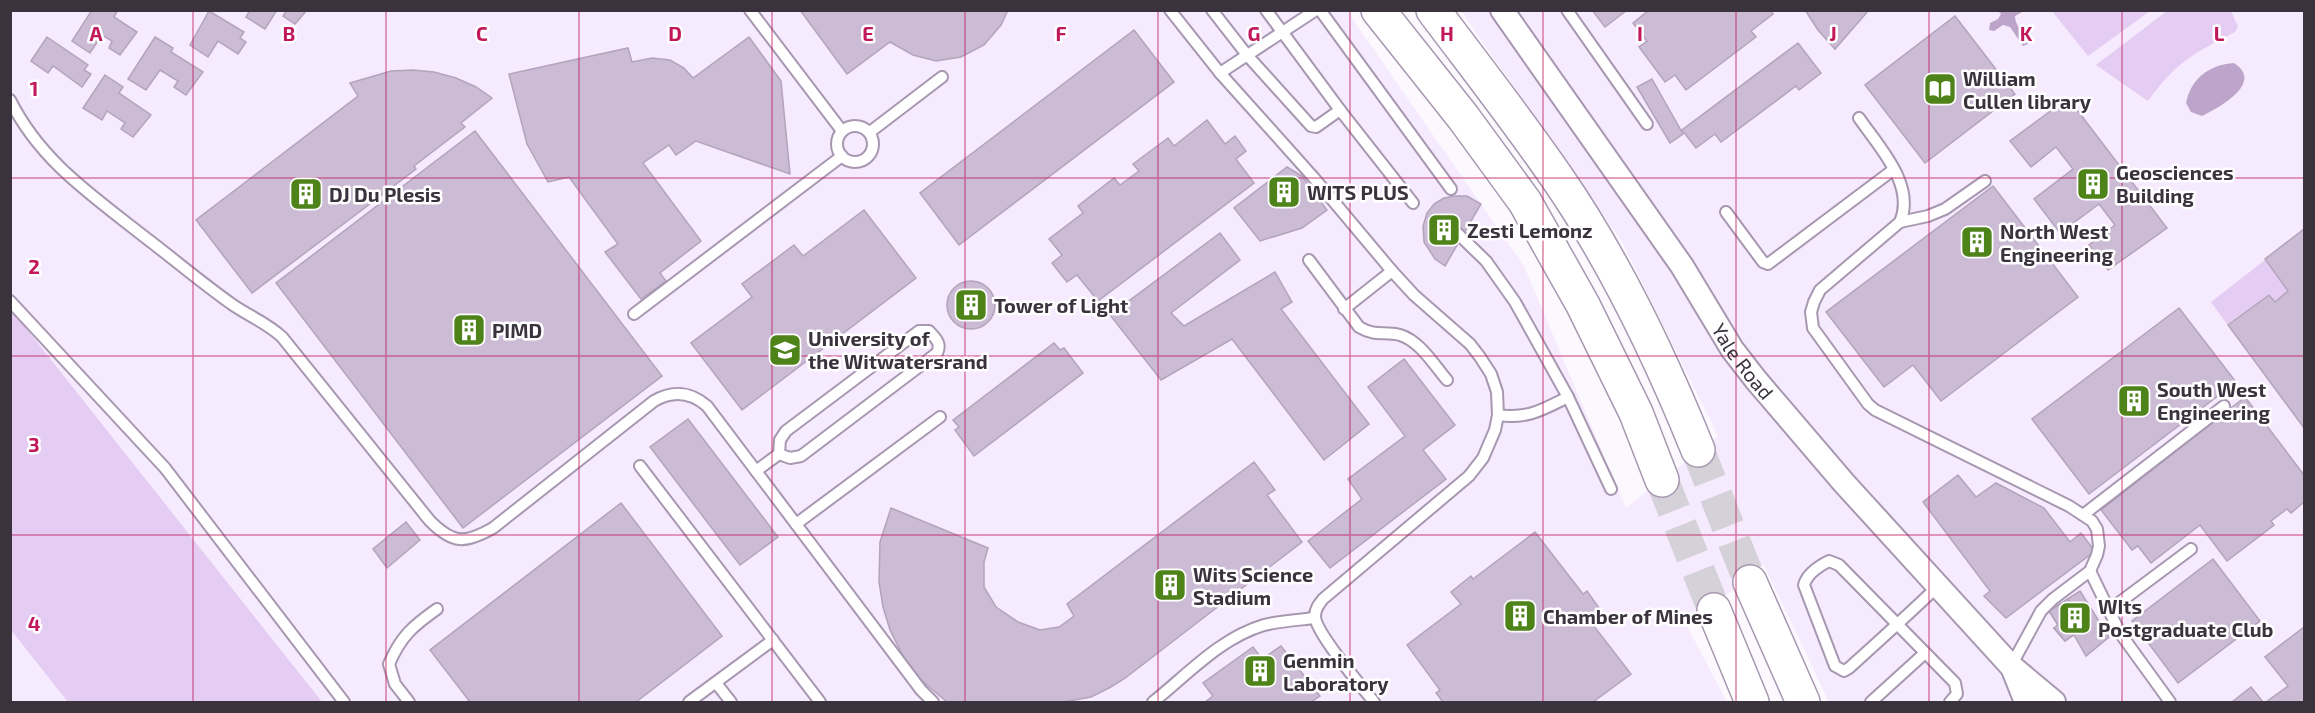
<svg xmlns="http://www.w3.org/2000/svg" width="2315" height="713" font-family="'Exo 2',sans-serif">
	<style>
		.built { fill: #f6eafe }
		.green { fill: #e4ccf2 }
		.water { fill: #bca4ca }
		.building { fill: #cbbbd4; stroke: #b3a3bc; stroke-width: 1.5 }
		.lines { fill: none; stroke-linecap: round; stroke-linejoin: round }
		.motorway-tunnel { stroke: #d5d1d8; stroke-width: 33; stroke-dasharray: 33 16; stroke-linecap: butt }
		.service-casing { stroke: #a797b0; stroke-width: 14 }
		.minor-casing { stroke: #a797b0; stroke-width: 26 }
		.motorway-casing { stroke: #a797b0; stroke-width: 36 }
		.service { stroke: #fff; stroke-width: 10 }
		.minor { stroke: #fff; stroke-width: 22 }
		.motorway { stroke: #fff; stroke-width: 33 }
		.grid { fill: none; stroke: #c2185b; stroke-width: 1.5; stroke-opacity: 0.55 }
		.labels { text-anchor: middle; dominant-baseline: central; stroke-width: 5; stroke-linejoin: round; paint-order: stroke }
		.poi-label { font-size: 20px; font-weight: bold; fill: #3a333e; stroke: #fff; text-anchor: start }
		.street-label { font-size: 20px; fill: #3a333e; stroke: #fff }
		.grid-label { font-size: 20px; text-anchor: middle; font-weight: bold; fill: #c2185b; stroke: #fff; stroke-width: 5; stroke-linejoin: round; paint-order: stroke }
	</style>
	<rect width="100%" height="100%" fill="#fcf9fe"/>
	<!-- built -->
	<polygon class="built" points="10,11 1347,11 1524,266 1626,508 1718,436 1622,242 1461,11 2304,11 2304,702 1829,702 1764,565 1687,626 1727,702 11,702"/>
	<!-- green -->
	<g class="green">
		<polygon points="2052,11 2150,11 2088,56"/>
		<path d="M2167,11H2231L2238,27L2235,32C2194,53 2176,62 2148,101L2096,65Z"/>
		<polygon points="2265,260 2288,291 2275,301 2269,294 2227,324 2211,302"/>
		<polygon points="10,308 322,702 68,702 11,630"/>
	</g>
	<!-- water -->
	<g class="water">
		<path d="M1998,11H2024L2015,16C2015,28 2028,35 2028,44L2023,46L2010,27L2003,25L1994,31L1989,30L1990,23L1998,19L2001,14Z"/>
		<path d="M2234,63C2265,83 2218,108 2202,116L2191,112L2186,103C2191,78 2209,65 2234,63Z"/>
	</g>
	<!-- building -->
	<g class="building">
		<polygon points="92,10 118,10 114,17 137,32 120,55 109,48 112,41 102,35 90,53 72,41"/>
		<polygon points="250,10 277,10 265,29 246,17"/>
		<polygon points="287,10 307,10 295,24 283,16"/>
		<polygon points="800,10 1008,10 1001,25 984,45 961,57 936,61 913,55 890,42 847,74"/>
		<polygon points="1592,10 1627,10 1605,27"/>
		<polygon points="1649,10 1771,10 1773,14 1751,31 1756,37 1686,90 1675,75 1665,82 1639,47 1647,41 1633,23"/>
		<polygon points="1805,10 1869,10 1835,49 1818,30"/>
		<polygon points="209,11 244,32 240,38 246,42 238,54 218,41 208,57 190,45"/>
		<polygon points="1955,16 2015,94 1925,163 1865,85"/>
		<polygon points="1134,30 1174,82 959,245 920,193"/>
		<polygon points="47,37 88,65 84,70 91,74 82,87 53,66 48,73 31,61"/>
		<polygon points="155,37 173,48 171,52 203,72 186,95 174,87 178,81 160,70 146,90 128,79"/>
		<polygon points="749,37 781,81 790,174 696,141 676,155 669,145 643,163 701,241 660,273 666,281 641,299 605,252 618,244 569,177 548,182 527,144 509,74 628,48 632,62 652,58 670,60 684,68 693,78"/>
		<polygon points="1798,43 1821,73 1799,90 1796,86 1721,142 1715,134 1696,148 1682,130"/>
		<polygon points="413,70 434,72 456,78 476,87 492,98 461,123 465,127 414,166 416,169 252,293 196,220 358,96 350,83 391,71"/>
		<polygon points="105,75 123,87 119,93 151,115 133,137 121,129 125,123 107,111 102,120 83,108"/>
		<polygon points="1652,79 1683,134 1670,143 1637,87"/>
		<polygon points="2068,98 2167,228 2108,270 2089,245 2115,225 2099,204 2060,233 2034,199 2073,169 2056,147 2031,167 2010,141"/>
		<polygon points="1207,120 1225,144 1235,136 1246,151 1236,159 1254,183 1098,301 1077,275 1067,282 1052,263 1062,255 1049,239 1083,213 1078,206 1114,178 1120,185 1139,171 1133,164 1168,138 1174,146"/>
		<polygon points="475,131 662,376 463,528 276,283"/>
		<polygon points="1287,167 1302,176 1327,210 1302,228 1260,241 1234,208"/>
		<polygon points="1993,186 2078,297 1941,401 1913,365 1884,387 1826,312"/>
		<polygon points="1455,196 1467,196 1481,204 1445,266 1435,259 1424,242 1423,226 1427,213 1434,204 1444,198"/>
		<polygon points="864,210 916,278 742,410 691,343 752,297 742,284 794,245 803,256"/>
		<polygon points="2304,229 2304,428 2228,325 2269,295 2275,302 2288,291 2265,259"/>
		<polygon points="1220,233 1240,260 1171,313 1184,326 1275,272 1292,302 1281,309 1369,424 1324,460 1232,339 1161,380 1110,315"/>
		<circle cx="971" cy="305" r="24"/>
		<polygon points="2179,308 2236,382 2089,494 2032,419"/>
		<polygon points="1054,343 1060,350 1064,348 1083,373 974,456 955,430 959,427 953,420"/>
		<polygon points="1404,359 1455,425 1423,450 1446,479 1330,568 1308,541 1362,499 1348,479 1405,436 1368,387"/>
		<polygon points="2245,397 2304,475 2304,502 2291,513 2287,509 2271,521 2274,525 2227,561 2200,525 2151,563 2138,546 2132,550 2101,510"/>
		<polygon points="688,419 778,537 740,565 650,447"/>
		<polygon points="1254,462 1275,490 1267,495 1302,542 1124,679 1109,688 1091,697 1064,702 947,702 921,680 903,656 890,630 883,607 879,582 880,542 891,508 988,548 984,562 984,587 996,607 1018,622 1040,630 1059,627 1074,616 1067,604"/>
		<polygon points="1958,475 1976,497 1996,483 2044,508 2070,542 2081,533 2095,551 2006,618 1984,596 1990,591 1923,502"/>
		<polygon points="621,503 722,636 636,702 470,702 430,650"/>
		<polygon points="406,522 420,540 387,568 373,549"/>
		<polygon points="1535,532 1583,594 1587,591 1602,612 1590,621 1631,674 1593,702 1443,702 1436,693 1440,690 1407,645 1461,604 1451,592 1471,576 1473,579"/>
		<polygon points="2213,559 2260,621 2178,683 2132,621"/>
		<polygon points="2080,591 2109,637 2086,656 2074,635 2065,641 2054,628 2058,625 2049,611"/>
		<polygon points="2068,599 2086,625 2065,641 2054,628 2058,625 2049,611"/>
		<polygon points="2304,627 2304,702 2266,702 2288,686 2265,657"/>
		<polygon points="1281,646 1320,696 1311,702 1205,702 1213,696 1203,683 1253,647 1262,659"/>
		<polygon points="2251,687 2263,702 2232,702"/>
	</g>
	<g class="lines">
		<!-- motorway-tunnel -->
		<g class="motorway-tunnel">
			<polyline points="1698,450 1750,582"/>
			<polyline points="1662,480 1714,610"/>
		</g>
		<!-- service casing -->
		<g class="service-casing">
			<g id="service">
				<polyline points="750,10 842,131"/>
				<path d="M1170,10L1220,73L1314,178L1392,271L1414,295L1470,344L1480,357L1491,374L1497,392L1498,415L1495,430L1483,458L1469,476L1323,599C1319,604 1315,609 1315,616C1315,632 1362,687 1374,702"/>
				<polyline points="1212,10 1247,55 1311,126 1316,127 1340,110"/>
				<polyline points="1266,10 1340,110 1413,203"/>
				<polyline points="1320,10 1451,189"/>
				<polyline points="1567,10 1647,124"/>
				<polyline points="1220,73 1316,10"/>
				<path d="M10,100C41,162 93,196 146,238C175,260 203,284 233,305C249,316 267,323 282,337L430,521C453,544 465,544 493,528L654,401C673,390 691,392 707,406L921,690L933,702"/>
				<path d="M1859,118C1879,147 1916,185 1900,222L1820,290L1814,302L1811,312L1813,328L1868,404L1875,410L2069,506L2092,521L2097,529L2099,546L2097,555L2090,571L2053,599L2041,611L2011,666"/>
				<circle cx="855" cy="144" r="18"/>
				<polyline points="870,132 942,77"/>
				<polyline points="1726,212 1763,262 1768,264 1893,170"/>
				<polyline points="1900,222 1928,216 1945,209 1985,181"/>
				<polyline points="1455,231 1486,261 1515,302 1568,397 1611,489"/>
				<path d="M1309,260L1359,327C1376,337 1383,331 1400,335C1420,341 1434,365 1447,380"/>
				<polyline points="10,301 165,468 344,702"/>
				<polyline points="1344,309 1392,271"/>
				<polyline points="634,314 842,156"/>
				<path d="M1498,415C1528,419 1542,410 1568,397"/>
				<polyline points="640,466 820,702"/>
				<path d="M756,471L779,454L780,440L786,431L919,331H929C935,338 942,343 937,353L801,456L790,458L779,454"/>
				<polyline points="2083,515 2224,406"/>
				<polyline points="796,524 940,417"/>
				<polyline points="2090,571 2120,633 2170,702"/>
				<path d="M1938,586C1909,614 1879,641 1849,668L1844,671L1835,666L1804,585C1807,574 1819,566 1829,561L1839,565L1955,683L1957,694L1950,702"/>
				<polyline points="2108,611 2191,549"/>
				<polyline points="716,683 731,702"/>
				<path d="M409,702L395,684L389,664C401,636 413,626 437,609"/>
				<polyline points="689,702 773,640"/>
				<path d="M1153,702C1187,675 1220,638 1264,625C1280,621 1298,620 1315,618"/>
				<polyline points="1871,702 1925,653"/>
			</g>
		</g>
		<!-- minor casing -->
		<g class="minor-casing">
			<g id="minor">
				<path id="s1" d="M1502,10L1682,266L1732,349L1756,380L1844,483L2011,666L2054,702"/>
				<polyline points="2012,667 2026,702"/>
			</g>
		</g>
		<!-- motorway casing -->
		<g class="motorway-casing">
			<g id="motorway">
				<polyline points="1378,10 1463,117 1525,202 1583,305 1636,413 1662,480"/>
				<path d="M1433,10C1475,66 1519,122 1558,179C1616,263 1660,356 1698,450"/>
				<polyline points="1750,582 1803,702"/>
				<polyline points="1714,610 1752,702"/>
			</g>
		</g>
		<!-- service -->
		<use href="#service" class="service"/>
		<!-- minor -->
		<use href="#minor" class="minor"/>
		<!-- motorway -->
		<use href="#motorway" class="motorway"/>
	</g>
	<!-- grid -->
	<path class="grid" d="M193,10V702M386,10V702M579,10V702M772,10V702M965,10V702M1158,10V702M1350,10V702M1543,10V702M1736,10V702M1929,10V702M2122,10V702M10,178H2304M10,356H2304M10,535H2304"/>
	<!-- icons -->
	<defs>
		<g id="library-square" transform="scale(1.725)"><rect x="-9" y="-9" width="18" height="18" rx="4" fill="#4e8319" stroke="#fff"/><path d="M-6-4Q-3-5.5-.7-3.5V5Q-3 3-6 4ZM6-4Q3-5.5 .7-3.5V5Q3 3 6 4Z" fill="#fff"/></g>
		<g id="building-square" transform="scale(1.725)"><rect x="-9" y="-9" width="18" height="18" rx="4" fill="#4e8319" stroke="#fff"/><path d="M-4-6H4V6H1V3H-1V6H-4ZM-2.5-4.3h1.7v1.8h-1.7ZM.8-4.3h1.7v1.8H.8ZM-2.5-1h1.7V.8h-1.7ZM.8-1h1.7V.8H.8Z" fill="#fff"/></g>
		<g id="university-square" transform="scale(1.725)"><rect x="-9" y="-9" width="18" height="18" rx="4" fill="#4e8319" stroke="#fff"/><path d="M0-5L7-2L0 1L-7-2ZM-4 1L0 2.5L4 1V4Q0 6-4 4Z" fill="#fff"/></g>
	</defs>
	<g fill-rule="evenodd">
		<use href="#library-square" x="1940" y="89"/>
		<use href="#building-square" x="2093" y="184"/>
		<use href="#building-square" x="1284" y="192"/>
		<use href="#building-square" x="306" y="194"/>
		<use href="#building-square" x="1444" y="230"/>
		<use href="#building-square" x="1977" y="242"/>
		<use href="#building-square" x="971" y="305"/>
		<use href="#building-square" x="469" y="330"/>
		<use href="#university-square" x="785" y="350"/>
		<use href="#building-square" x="2134" y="401"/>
		<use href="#building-square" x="1170" y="585"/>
		<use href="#building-square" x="1520" y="616"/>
		<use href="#building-square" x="2075" y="618"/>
		<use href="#building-square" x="1260" y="671"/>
	</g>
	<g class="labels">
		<!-- poi labels -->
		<g class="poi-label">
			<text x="1963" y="78">William<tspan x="1963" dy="23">Cullen library</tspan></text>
			<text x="2116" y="172">Geosciences<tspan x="2116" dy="23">Building</tspan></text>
			<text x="1307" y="192">WITS PLUS</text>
			<text x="329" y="194">DJ Du Plesis</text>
			<text x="1467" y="230">Zesti Lemonz</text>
			<text x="2000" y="231">North West<tspan x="2000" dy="23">Engineering</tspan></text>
			<text x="994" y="305">Tower of Light</text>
			<text x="492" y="330">PIMD</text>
			<text x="808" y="338">University of<tspan x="808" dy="23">the Witwatersrand</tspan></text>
			<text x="2157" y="389">South West<tspan x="2157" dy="23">Engineering</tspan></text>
			<text x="1193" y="574">Wits Science<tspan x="1193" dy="23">Stadium</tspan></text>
			<text x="2098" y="606">WIts<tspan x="2098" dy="23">Postgraduate Club</tspan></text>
			<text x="1543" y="616">Chamber of Mines</text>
			<text x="1283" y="660">Genmin<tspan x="1283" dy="23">Laboratory</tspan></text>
		</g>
		<!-- street labels -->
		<g class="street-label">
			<text stroke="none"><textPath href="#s1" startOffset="426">Yale Road</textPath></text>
		</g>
	</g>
	<g class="grid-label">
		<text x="96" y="41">A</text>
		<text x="289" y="41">B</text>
		<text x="482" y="41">C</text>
		<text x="675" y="41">D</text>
		<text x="868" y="41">E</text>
		<text x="1061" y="41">F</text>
		<text x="1254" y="41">G</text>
		<text x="1447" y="41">H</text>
		<text x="1640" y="41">I</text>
		<text x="1833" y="41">J</text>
		<text x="2026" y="41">K</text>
		<text x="2219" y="41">L</text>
		<text x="34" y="96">1</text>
		<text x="34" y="274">2</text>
		<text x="34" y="452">3</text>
		<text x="34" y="631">4</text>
	</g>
	<!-- border -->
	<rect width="2315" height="713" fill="none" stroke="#3a333e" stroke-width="24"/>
</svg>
